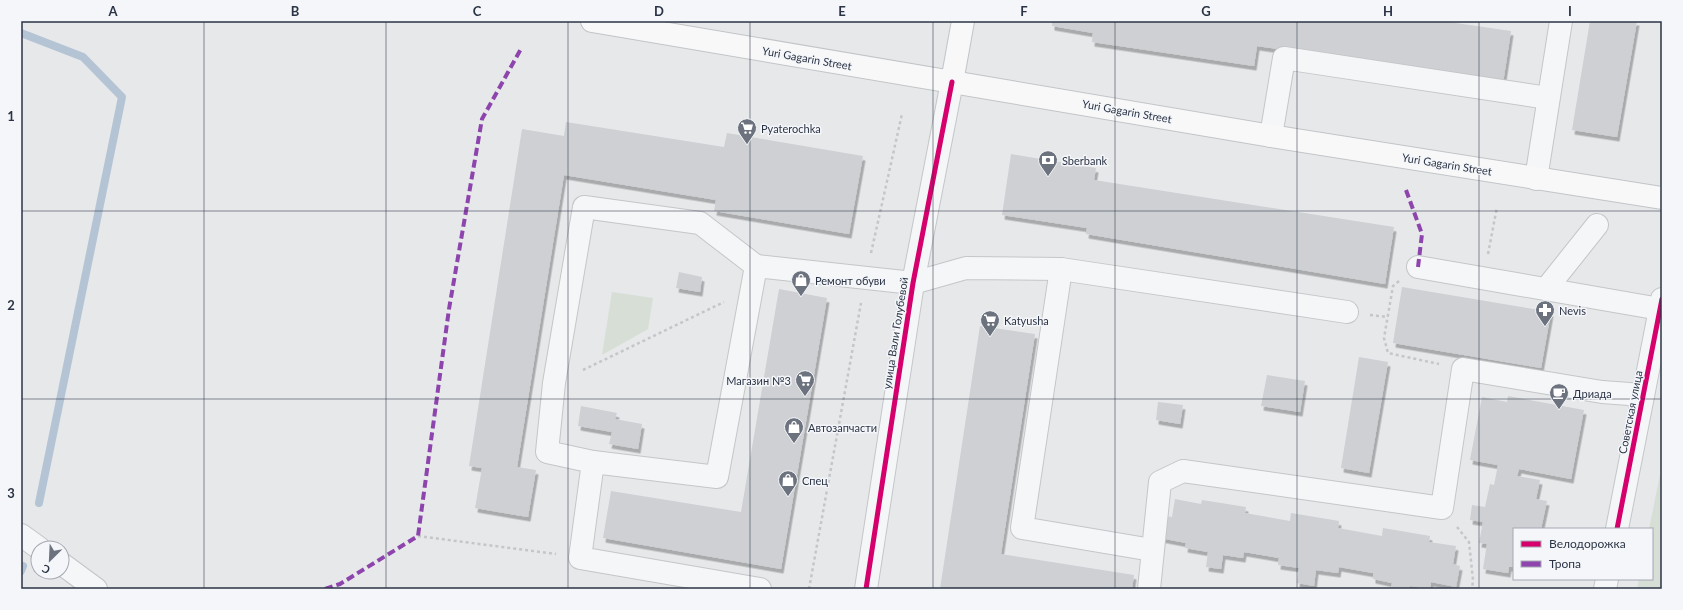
<svg xmlns="http://www.w3.org/2000/svg" width="1683" height="610" font-family="Lato,sans-serif">
	<style>
		.green { fill: #d6ded6 }
		.lines { fill: none; stroke-linecap: round; stroke-linejoin: round }
		.stream { stroke: #b4c4d5; stroke-width: 8 }
		.building { fill: #ced0d3; filter: url(#shadow) }
		.minor-casing { stroke: #c4c6c8; stroke-width: 24 }
		.major-casing { stroke: #c2c5c8; stroke-width: 24 }
		.path { stroke: #c5c6ca; stroke-width: 2.5; stroke-dasharray: 3 3; stroke-linecap: butt }
		.minor { stroke: #f5f6f7; stroke-width: 22 }
		.major { stroke: #f8f8f8; stroke-width: 22 }
		.quiet { stroke: #8e44ad; stroke-width: 4; stroke-dasharray: 8 4; stroke-linecap: butt }
		.cycleway-casing { stroke: #f4f6f9; stroke-width: 8 }
		.cycleway { stroke: #d6006c; stroke-width: 5 }
		.grid { fill: none; stroke: #2b3445; stroke-width: 1; stroke-opacity: 0.55 }
		.labels { text-anchor: middle; dominant-baseline: central; stroke-width: 3; stroke-linejoin: round; paint-order: stroke }
		.street-label { font-size: 11px; fill: #2b3445; stroke: #f4f6f9 }
		.poi-label { font-size: 11px; fill: #2b3445; stroke: #f4f6f9; text-anchor: start }
		.neatline { fill: none; stroke: #2b3445; stroke-width: 1.5 }
		.grid-label { font-size: 13px; text-anchor: middle; font-weight: bold; fill: #2b3445 }
	</style>
	<defs>
		<filter id="shadow"><feDropShadow dx="2.5" dy="4.5" stdDeviation="0" flood-color="#0004"/></filter>
	</defs>
	<rect width="100%" height="100%" fill="#e6e8ea"/>
	<!-- green -->
	<g class="green">
		<polygon points="612,292 653,298 648,329 602,355"/>
		<polygon points="1660,475 1662,475 1662,589 1637,589 1639,579 1652,579 1652,529 1649,529"/>
	</g>
	<g class="lines">
		<!-- stream -->
		<g class="stream">
			<polyline points="21,33 83,57 122,97 39,503"/>
			<polyline points="21,571 23,566"/>
		</g>
	</g>
	<!-- building -->
	<g class="building">
		<polygon points="1052,21 1442,21 1511,31 1503,83 1257,46 1254,66 1092,42 1093,33 1052,26"/>
		<polygon points="1590,21 1637,21 1617,137 1572,130"/>
		<polygon points="566,122 724,147 727,133 863,156 849,234 714,211 716,200 564,175 517,467 536,470 528,517 475,508 482,468 469,466 522,129 564,136"/>
		<polygon points="1011,154 1096,168 1094,180 1394,227 1385,284 1086,234 1087,228 1002,215"/>
		<polygon points="679,272 702,277 700,292 676,288"/>
		<polygon points="1402,287 1551,312 1541,368 1393,343"/>
		<polygon points="779,289 827,298 781,569 603,538 611,491 741,512"/>
		<polygon points="980,326 1035,334 1001,554 1134,575 1132,589 940,589"/>
		<polygon points="1359,357 1388,362 1369,473 1341,468"/>
		<polygon points="1267,375 1305,381 1300,412 1261,406"/>
		<polygon points="1508,396 1584,410 1571,479 1519,469 1517,476 1540,480 1536,499 1547,501 1541,529 1514,529 1514,567 1509,567 1508,573 1483,569 1487,544 1479,543 1483,522 1470,520 1472,505 1485,507 1490,484 1494,485 1498,465 1470,460 1482,397 1507,402"/>
		<polygon points="1158,402 1183,405 1180,424 1156,420"/>
		<polygon points="581,406 617,413 615,419 642,424 638,449 609,444 612,432 578,426"/>
		<polygon points="1175,499 1201,504 1202,500 1246,507 1245,513 1290,521 1291,513 1339,521 1338,528 1382,536 1383,528 1430,536 1429,542 1456,546 1453,564 1460,566 1456,587 1431,582 1430,589 1410,586 1409,589 1391,589 1392,583 1373,579 1373,573 1339,567 1338,573 1316,570 1314,586 1297,583 1299,568 1278,565 1279,558 1244,552 1243,558 1223,555 1221,569 1206,567 1208,552 1185,548 1186,543 1160,538 1164,516 1172,517"/>
	</g>
	<g class="lines">
		<!-- minor casing -->
		<g class="minor-casing">
			<g id="minor">
				<polyline points="1271,136 1284,58 1548,98"/>
				<polyline points="1536,179 1561,21"/>
				<polyline points="1418,267 1660,309"/>
				<polyline points="1061,269 1022,528 1152,550"/>
				<polyline points="1546,289 1597,225"/>
				<polyline points="593,462 547,452 554,383 584,207 700,223 756,266"/>
				<polyline points="1617,529 1662,299"/>
				<polyline points="21,535 39,548"/>
				<polyline points="62,564 96,589"/>
				<polyline points="760,589 580,558 593,462 717,477 756,266 913,283 966,268 1061,269 1347,312"/>
				<polyline points="866,589 913,283 952,82"/>
				<polyline points="1149,589 1160,482 1183,471 1442,508 1463,369 1602,392 1643,395"/>
				<polyline points="1605,589 1607,579"/>
			</g>
		</g>
		<!-- major casing -->
		<g class="major-casing">
			<g id="major">
				<polyline points="592,21 1271,136 1662,198"/>
				<polyline points="952,82 963,21"/>
			</g>
		</g>
		<!-- path -->
		<g class="path">
			<polyline points="871,253 902,114"/>
			<polyline points="1488,254 1497,207"/>
			<polyline points="1399,281 1393,286 1384,338 1388,353 1439,364"/>
			<polyline points="1370,315 1388,317"/>
			<polyline points="583,370 724,302"/>
			<polyline points="1457,527 1469,542 1473,580 1472,589"/>
			<polyline points="418,536 556,554"/>
			<polyline points="809,589 861,303"/>
		</g>
		<!-- minor -->
		<use href="#minor" class="minor"/>
		<!-- major -->
		<use href="#major" class="major"/>
		<!-- quiet -->
		<g class="quiet">
			<polyline points="1406,190 1422,234 1418,267"/>
			<polyline points="325,589 340,584 418,536 449,309 482,119 522,47"/>
		</g>
		<!-- cycleway casing -->
		<g class="cycleway-casing">
			<g id="cycleway">
				<polyline points="1617,529 1662,299"/>
				<polyline points="866,589 913,283 952,82"/>
			</g>
		</g>
		<!-- cycleway -->
		<use href="#cycleway" class="cycleway"/>
	</g>
	<!-- grid -->
	<path class="grid" d="M204,21V589M386,21V589M568,21V589M750,21V589M933,21V589M1115,21V589M1297,21V589M1479,21V589M21,211H1662M21,399H1662"/>
	<!-- icons -->
	<defs>
		<g id="supermarket-pin" transform="scale(1)"><path d="M0 17L-7.5 6A9.5 9.5 0 1 1 7.5 6Z" fill="#6c737f" stroke="#f4f6f9"/><path d="M-6-5.5h2.5l.6 2H6L4.5 2H-2.5L-4.4-4H-6ZM-1.5 3.2a1.3 1.3 0 1 0 .1 0ZM3 3.2a1.3 1.3 0 1 0 .1 0Z" fill="#fff"/></g>
		<g id="bank-pin" transform="scale(1)"><path d="M0 17L-7.5 6A9.5 9.5 0 1 1 7.5 6Z" fill="#6c737f" stroke="#f4f6f9"/><path d="M-6-4H6V4H-6ZM0-2.3a2.3 2.3 0 1 0 0 4.6a2.3 2.3 0 1 0 0-4.6Z" fill="#fff"/></g>
		<g id="shop-pin" transform="scale(1)"><path d="M0 17L-7.5 6A9.5 9.5 0 1 1 7.5 6Z" fill="#6c737f" stroke="#f4f6f9"/><path d="M-5-2.5h2.3a2.7 3.5 0 0 1 5.4 0H5L5.5 6h-11ZM-1.5-2.5h3a1.5 2.3 0 0 0-3 0Z" fill="#fff"/></g>
		<g id="pharmacy-pin" transform="scale(1)"><path d="M0 17L-7.5 6A9.5 9.5 0 1 1 7.5 6Z" fill="#6c737f" stroke="#f4f6f9"/><path d="M-2-6h4v4h4v4h-4v4h-4v-4h-4v-4h4Z" fill="#fff"/></g>
		<g id="cafe-pin" transform="scale(1)"><path d="M0 17L-7.5 6A9.5 9.5 0 1 1 7.5 6Z" fill="#6c737f" stroke="#f4f6f9"/><path d="M-5.5-4.5H6V0H3Q3 3.5 0 3.5H-2.5Q-5.5 3.5-5.5 0ZM3-3.2v2h1.7v-2ZM-6 4.5H4V6H-6Z" fill="#fff"/></g>
	</defs>
	<g fill-rule="evenodd">
		<use href="#supermarket-pin" x="747" y="128"/>
		<use href="#bank-pin" x="1048" y="160"/>
		<use href="#shop-pin" x="801" y="280"/>
		<use href="#pharmacy-pin" x="1545" y="310"/>
		<use href="#supermarket-pin" x="990" y="320"/>
		<use href="#supermarket-pin" x="805" y="380"/>
		<use href="#cafe-pin" x="1559" y="393"/>
		<use href="#shop-pin" x="794" y="427"/>
		<use href="#shop-pin" x="788" y="480"/>
	</g>
	<g class="labels">
		<!-- street labels -->
		<g class="street-label">
			<text transform="translate(807 58) rotate(10)">Yuri Gagarin Street</text>
			<text transform="translate(1127 111) rotate(10)">Yuri Gagarin Street</text>
			<text transform="translate(1447 164) rotate(9)">Yuri Gagarin Street</text>
			<text transform="translate(895 333) rotate(-81)">улица Вали Голубевой</text>
			<text transform="translate(1630 412) rotate(-79)">Советская улица</text>
		</g>
		<!-- poi labels -->
		<g class="poi-label">
			<text x="761" y="128">Pyaterochka</text>
			<text x="1062" y="160">Sberbank</text>
			<text x="815" y="280">Ремонт обуви</text>
			<text x="1559" y="310">Nevis</text>
			<text x="1004" y="320">Katyusha</text>
			<text x="791" y="380" text-anchor="end">Магазин №3</text>
			<text x="1573" y="393">Дриада</text>
			<text x="808" y="427">Автозапчасти</text>
			<text x="802" y="480">Спец</text>
		</g>
	</g>
	<!-- border -->
	<rect width="1683" height="610" fill="none" stroke="#f4f6f9" stroke-width="44"/>
	<!-- legend -->
	<rect x="1513" y="528" width="140" height="52" fill="#f4f6f9" stroke="#a4a8b1"/>
	<rect x="1521" y="541" width="20" height="6" fill="#d6006c" stroke="#a4a8b1"/>
	<text x="1549" y="548" font-size="12" fill="#2b3445">Велодорожка</text>
	<rect x="1521" y="561" width="20" height="6" fill="#8e44ad" stroke="#a4a8b1"/>
	<text x="1549" y="568" font-size="12" fill="#2b3445">Тропа</text>
	<!-- north arrow -->
	<g transform="translate(50 560) rotate(204)"><circle r="19" fill="#f4f6f9" stroke="#a4a8b1"/>
	<path d="M0-3L7 15L0 10L-7 15Z" fill="#6c737f"/>
	<text y="-6" font-size="11" font-weight="bold" text-anchor="middle" fill="#2b3445">С</text>
	</g>
	<rect x="22" y="22" width="1639" height="566" class="neatline"/>
	<g class="grid-label">
		<text x="113" y="16">A</text>
		<text x="295" y="16">B</text>
		<text x="477" y="16">C</text>
		<text x="659" y="16">D</text>
		<text x="842" y="16">E</text>
		<text x="1024" y="16">F</text>
		<text x="1206" y="16">G</text>
		<text x="1388" y="16">H</text>
		<text x="1570" y="16">I</text>
		<text x="11" y="121">1</text>
		<text x="11" y="310">2</text>
		<text x="11" y="498">3</text>
	</g>
</svg>
